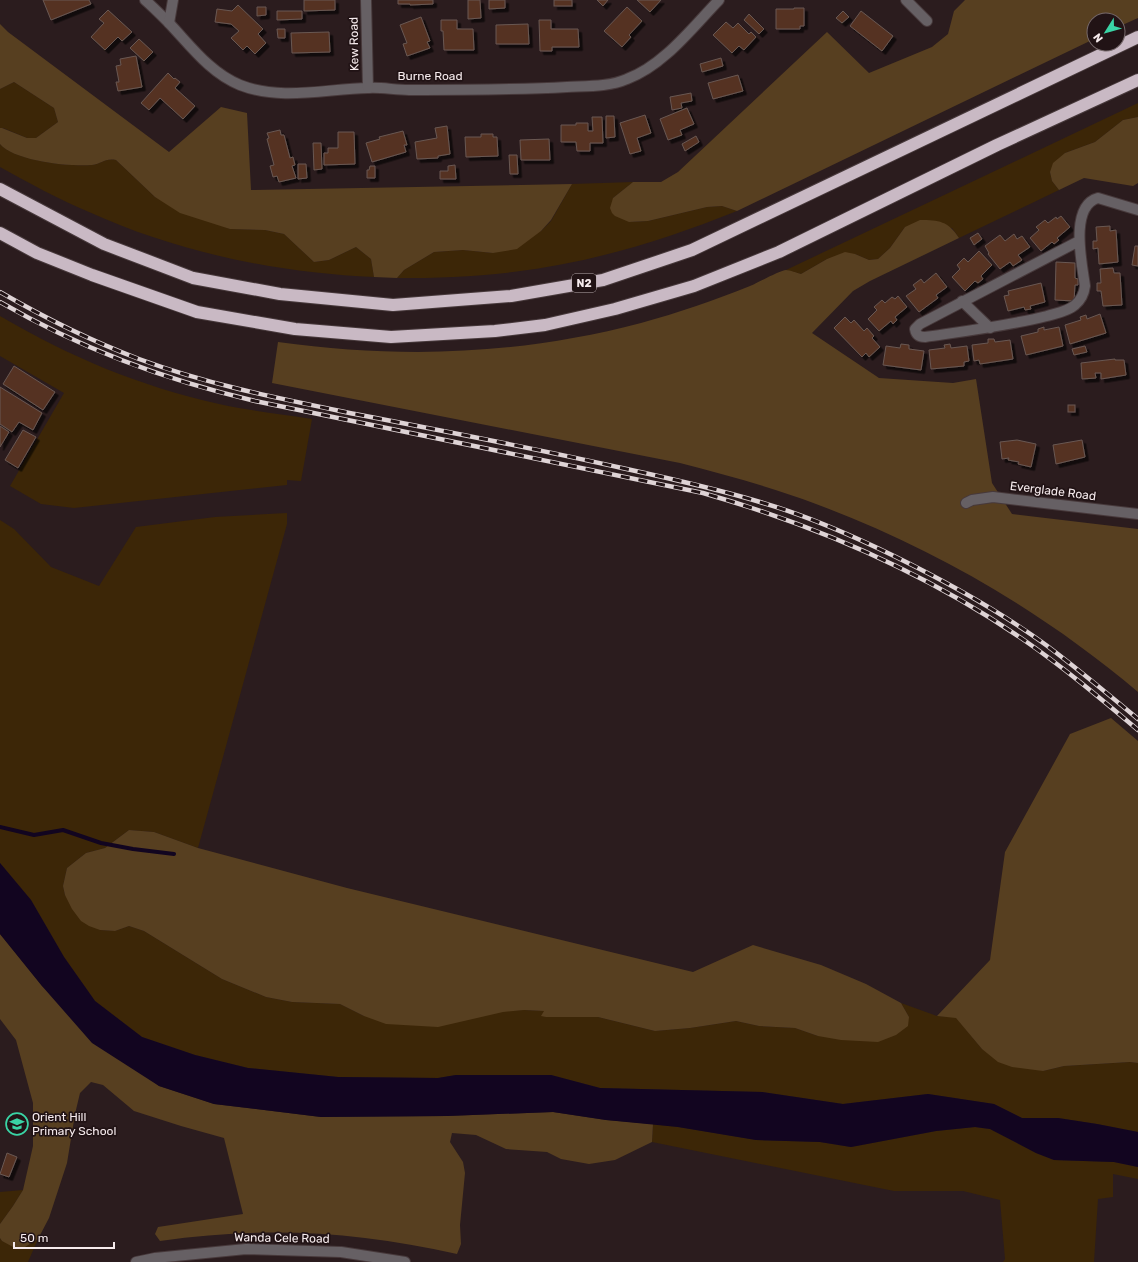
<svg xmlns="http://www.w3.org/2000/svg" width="1138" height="1262" font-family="Rubik,sans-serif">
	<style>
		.green { fill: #3c2607 }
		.forest { fill: #573f20 }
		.water { fill: #120520 }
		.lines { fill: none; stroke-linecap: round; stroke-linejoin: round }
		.stream { stroke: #120520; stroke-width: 4 }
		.building { fill: #553124; stroke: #695852; filter: url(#shadow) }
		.minor-casing { stroke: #47393b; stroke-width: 12 }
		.tertiary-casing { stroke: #47393b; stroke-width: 12 }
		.motorway-casing { stroke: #47393b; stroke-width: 14 }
		.minor { stroke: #666064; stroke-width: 10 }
		.tertiary { stroke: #666064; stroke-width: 10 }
		.motorway { stroke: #c9b9c4; stroke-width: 12 }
		.rail-casing { stroke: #ded3d5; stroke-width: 4.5 }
		.rail { stroke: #211315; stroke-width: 3; stroke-dasharray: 9; stroke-linecap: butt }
		.labels { text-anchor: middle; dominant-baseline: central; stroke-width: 3.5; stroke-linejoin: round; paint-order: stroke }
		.shield { fill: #211315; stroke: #b6aaac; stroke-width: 1 }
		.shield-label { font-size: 11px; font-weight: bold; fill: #f6ebed }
		.street-label { font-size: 12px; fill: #f6ebed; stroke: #211315 }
		.poi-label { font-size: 12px; fill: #f6ebed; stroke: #211315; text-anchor: start }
	</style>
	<defs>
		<filter id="shadow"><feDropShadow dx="3.5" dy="3.5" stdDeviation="0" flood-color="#0009"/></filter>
	</defs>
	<rect width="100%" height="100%" fill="#2b1c1e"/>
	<!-- green -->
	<g class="green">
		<polygon points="14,82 54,108 58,122 36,138 27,138 3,128 0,128 0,89"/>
		<polygon points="1138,103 1138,117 1123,120 1095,142 1065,153 1050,172 1052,181 1059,190 959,238 952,228 905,227 890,248 878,259 869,260 855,254 827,259 801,274 786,270"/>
		<path d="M0,144C15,161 70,167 92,165C102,164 104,158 116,160L155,197L230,229L265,230L284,234L314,262L329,260L356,247L371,259L374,277C277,273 177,252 89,212C58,199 29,183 0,167Z"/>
		<path d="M633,182L613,198L629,222L648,221L707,207L722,206L737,211C665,240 590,263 513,272C474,277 436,278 397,278L404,270L434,252L463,250L493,253L541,231L551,221L572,184Z"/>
		<path d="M0,316C70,357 139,386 219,404C250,411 281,414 312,419L301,481L287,480V485L74,508L41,504L10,486L64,393L0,356Z"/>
		<polygon points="287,513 287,524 198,848 154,832 129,830 105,848 86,853 67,868 63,886 65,895 100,930 115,931 129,926 144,931 222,979 266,997 292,1002 340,1004 364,1016 524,1010 544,1011 546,1017 598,1017 655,1031 690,1028 736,1021 759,1026 795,1028 818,1036 909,1017 901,1003 937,1016 956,1017 982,1049 1043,1071 1064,1066 1130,1062 1138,1063 1138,1132 1097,1124 1058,1118 1022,1118 994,1104 928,1094 843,1104 762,1092 600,1088 551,1075 456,1075 438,1078 338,1077 248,1068 195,1055 142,1037 95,1001 64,957 31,900 0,863 0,520 14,529 51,567 99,586 136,527 215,517"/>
		<polygon points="653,1124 678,1127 756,1140 820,1142 851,1147 936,1131 975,1127 990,1129 1036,1153 1054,1160 1114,1162 1138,1167 1138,1179 1113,1174 1113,1197 1098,1199 1094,1262 1096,1262 1003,1262 1005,1259 1000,1200 963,1191 894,1191 652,1142"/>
		<polygon points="23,1190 13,1206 0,1224 0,1192"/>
		<polygon points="0,1238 2,1241 25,1247 38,1239 28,1262 0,1262"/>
	</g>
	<!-- forest -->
	<g class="forest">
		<polygon points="965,0 1138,0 1138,18 1118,27 1118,20 1094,20 1094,39 737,211 722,206 707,207 648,221 629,222 615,216 612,213 610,208 613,198 633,182 661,182 678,172 827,32 869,73 932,47 948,34 954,11"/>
		<path d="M0,24L8,32L169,152L221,107L247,113L251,190L572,184L551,220L541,231L517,249L493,253L463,250L434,252L404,270L397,278L374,277L371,259L356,247L329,260L314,262L284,234L265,230L230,229L180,213L155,197L116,160C104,158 102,164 92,165C70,167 14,161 0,144V128H2L27,138H36L58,122L54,108L14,82L0,89Z"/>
		<polygon points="1138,117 1138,183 1133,186 1084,178 1059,190 1052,181 1050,172 1053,163 1065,153 1095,142 1123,120"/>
		<path d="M920,220C939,220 948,221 959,238L870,281L853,291L812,333L879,378L953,383L976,379L992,483L1012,514L1138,529V692C1042,611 934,548 816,504C771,487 726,475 680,463L272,383L278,342C403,359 519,355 641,323C678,313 715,300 750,286C757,283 781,270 786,270C790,270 797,273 801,274L827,259L845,252L855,254L869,260L878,259L890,248L905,227Z"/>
		<polygon points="1111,718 1138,741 1138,1063 1130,1062 1064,1066 1043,1071 1012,1067 998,1062 982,1049 956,1018 937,1016 990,960 1005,852 1070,734"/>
		<polygon points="129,830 154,832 198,848 347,888 693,972 753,945 821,965 866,984 901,1003 909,1017 908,1026 896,1035 878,1042 841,1040 818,1036 795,1028 759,1026 736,1021 690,1028 655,1031 598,1017 546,1017 541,1016 544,1011 524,1010 503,1012 438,1027 386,1024 364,1016 340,1004 292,1002 266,997 222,979 144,931 129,926 115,931 100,930 89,926 81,921 72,909 65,895 63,886 67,868 86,853 105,848"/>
		<path d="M0,934L42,986L159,1086L214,1104L321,1117L447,1116L553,1112L606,1120L653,1124L652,1142L615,1160L589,1164L561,1159L547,1152L506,1149L476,1135L452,1133L450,1142L463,1162L465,1173L460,1225L461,1244L457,1254C355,1231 264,1226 160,1241L155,1234L158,1227L243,1214L224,1138L181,1126L134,1111L103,1085L91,1082L80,1093L75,1114L67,1163L49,1218L38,1239L25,1247L15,1248L2,1241L0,1238V1224L13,1206L23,1190L33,1146V1103L16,1040L0,1019Z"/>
	</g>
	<!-- water -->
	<polygon class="water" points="0,863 31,900 64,957 95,1001 142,1037 195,1055 248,1068 338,1077 438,1078 456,1075 551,1075 600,1088 762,1092 843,1104 928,1094 994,1104 1022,1118 1058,1118 1097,1124 1138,1132 1138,1167 1114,1162 1054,1160 1036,1153 990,1129 975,1127 936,1131 851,1147 820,1142 756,1140 678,1127 606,1120 553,1112 447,1116 321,1117 214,1104 159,1086 92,1043 42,986 0,934"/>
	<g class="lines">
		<!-- stream -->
		<polyline class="stream" points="0,827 34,835 63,830 101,843 133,849 174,854"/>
	</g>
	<!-- building -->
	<g class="building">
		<polygon points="43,0 89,0 91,4 51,20"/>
		<polygon points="304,0 335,0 335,10 304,11"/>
		<polygon points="398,0 433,0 433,4 410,5 410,4 398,4"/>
		<polygon points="468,0 480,0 481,18 468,19"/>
		<polygon points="489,0 505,0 505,8 489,9"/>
		<rect x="554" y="0" width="18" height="6"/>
		<polygon points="597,0 608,0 603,6"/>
		<polygon points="637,0 661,0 650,12"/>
		<polygon points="238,5 263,29 258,34 266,43 255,54 247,46 243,50 231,38 239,31 231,24 215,22 217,9 232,11"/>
		<polygon points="257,7 266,7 266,15 257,16"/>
		<polygon points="627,7 642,21 629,35 631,37 622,47 604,31"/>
		<polygon points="794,8 804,8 804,26 800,26 800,29 776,29 776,9 794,9"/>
		<polygon points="108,10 132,32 122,41 118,37 105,50 91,37 104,23 99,19"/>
		<polygon points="277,11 302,11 302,19 277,20"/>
		<polygon points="843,11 849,17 842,23 836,18"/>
		<polygon points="861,11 893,36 882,51 850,26"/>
		<polygon points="749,14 764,29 759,34 744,20"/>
		<polygon points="421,17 430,41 427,42 430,48 407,56 403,44 407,43 400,25"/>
		<polygon points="441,20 457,20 457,29 473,29 474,50 444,50 443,31 441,31"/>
		<polygon points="539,20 551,20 551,29 578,29 579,47 552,47 552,51 540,51"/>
		<polygon points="726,22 733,28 738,23 749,34 751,32 756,37 744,50 739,46 732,53 713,35"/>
		<polygon points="528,24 529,44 496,44 496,25"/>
		<polygon points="277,29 285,29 285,38 278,38"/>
		<polygon points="329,32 330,52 292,53 291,33"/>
		<polygon points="139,39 153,52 144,61 130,48"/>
		<polygon points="136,56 142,87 118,91 116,82 119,82 116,66 121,65 120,59"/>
		<polygon points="721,58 723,66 702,72 700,64"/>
		<polygon points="168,73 174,79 175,78 180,82 175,88 195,106 183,119 160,98 149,110 141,103"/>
		<polygon points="738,75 743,91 713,99 708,83"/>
		<polygon points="691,93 692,101 681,103 682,108 672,110 670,97"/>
		<polygon points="687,108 694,124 680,130 682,135 668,140 660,119"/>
		<polygon points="645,115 651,133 637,138 641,151 630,154 620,123"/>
		<polygon points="606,116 614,116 615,137 606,138"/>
		<polygon points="592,117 602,117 603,143 590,143 590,151 577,151 576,142 561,142 561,125 576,125 576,123 588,123 588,131 593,131"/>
		<polygon points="447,126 450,154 438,156 438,158 417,159 415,142 437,138 435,128"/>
		<polygon points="280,130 281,135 284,135 290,158 293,157 295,165 292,166 296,178 279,182 277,176 273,177 270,166 274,165 267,139 269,138 267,133"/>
		<polygon points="403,131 407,145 404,145 406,152 372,162 366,143 380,139 379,137"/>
		<polygon points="338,132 354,132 355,164 324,165 324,153 328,153 328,148 338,148"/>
		<polygon points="481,134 493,134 493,137 497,137 498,156 466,157 465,137 481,137"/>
		<polygon points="696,136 699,142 685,151 682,144"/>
		<polygon points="549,139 550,160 521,160 520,140"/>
		<polygon points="313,143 321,143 322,169 314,170"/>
		<polygon points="509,155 517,155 518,174 510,174"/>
		<polygon points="298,164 306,164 307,178 298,179"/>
		<polygon points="455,165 456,179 440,179 440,171 448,171 448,166"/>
		<polygon points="370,166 375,166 375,178 367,178 367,170 369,170"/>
		<polygon points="1061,216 1070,227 1057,238 1059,240 1054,244 1052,242 1041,251 1030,238 1039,230 1036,227 1045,220 1048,223 1056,217 1057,219"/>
		<polygon points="1110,226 1110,231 1116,230 1118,262 1099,264 1098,248 1093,249 1093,241 1097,241 1096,227"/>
		<polygon points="978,233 982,239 974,245 970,238"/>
		<polygon points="1014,234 1017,239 1022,236 1030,247 1018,255 1022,260 1013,266 1010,262 1000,269 988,254 989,253 985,246 1000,235 1005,241"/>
		<polygon points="1135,246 1138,246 1138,266 1132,265"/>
		<polygon points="979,251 992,265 981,276 983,279 978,283 975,281 965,291 952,277 960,269 957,265 964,258 968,262"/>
		<polygon points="1056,262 1075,263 1075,278 1078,279 1078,285 1075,285 1074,301 1055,300"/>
		<polygon points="1113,268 1114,273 1120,273 1122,305 1103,306 1101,291 1097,291 1097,283 1101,283 1100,269"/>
		<polygon points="936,273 947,287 936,295 938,298 919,312 906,296 916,289 913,285 921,279 924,283"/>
		<polygon points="1041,283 1045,302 1030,306 1031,309 1025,310 1024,307 1008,311 1004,296 1009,295 1008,291"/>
		<polygon points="898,296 907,307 895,317 897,320 893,324 891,321 879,331 868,319 877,310 874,307 882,300 885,303 892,297 895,299"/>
		<polygon points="1100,314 1106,333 1070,344 1065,325 1081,320 1080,317 1086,315 1087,319"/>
		<polygon points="845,317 851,323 854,320 864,331 867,328 874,336 872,338 880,347 869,357 866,353 862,357 834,328"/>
		<polygon points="1044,327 1044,330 1059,327 1063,346 1026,355 1021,336 1038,332 1038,329"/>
		<polygon points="988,339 994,339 995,342 1010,340 1013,359 980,364 979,360 974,361 972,345 988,343"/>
		<polygon points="901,344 909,345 909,349 924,351 921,370 883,365 886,346 900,348"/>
		<polygon points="950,344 951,348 967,346 969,361 964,362 964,366 931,369 929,350 945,348 944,345"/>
		<polygon points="1085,346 1087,352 1074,355 1072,349"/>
		<polygon points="1115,359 1115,360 1124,360 1126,375 1101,379 1101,373 1095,373 1096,378 1082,379 1081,363"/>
		<polygon points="14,366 55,392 43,410 3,384"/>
		<polygon points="0,387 42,413 33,430 19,422 12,432 0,424"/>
		<rect x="1068" y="405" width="7" height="7"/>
		<polygon points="0,426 9,432 0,447"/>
		<polygon points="23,430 36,437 18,468 5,460"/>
		<polygon points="1017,440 1036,444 1031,467 1018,464 1019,462 1008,460 1009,458 1002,459 1000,442"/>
		<polygon points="1082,440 1085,457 1056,464 1053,445"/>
		<polygon points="7,1153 17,1157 9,1177 0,1174"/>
	</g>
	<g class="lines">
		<!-- minor casing -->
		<g class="minor-casing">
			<g id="minor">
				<path d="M145,0C153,7 161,15 168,22C190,45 210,73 240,85C281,101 325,89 368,88C381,87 395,90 409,90C462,90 515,90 567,87C586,86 609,87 627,79C663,66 692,28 719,0"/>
				<polyline points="366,0 368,88"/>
				<polyline points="906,0 927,21"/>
				<polyline points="169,23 173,0"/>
				<path d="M1079,241L920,324L915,329C916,335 919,337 925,337C966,331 1007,326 1047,316C1056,313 1067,312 1075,305C1081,300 1084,294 1085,286C1082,264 1069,206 1098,198L1138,210"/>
				<polyline points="962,301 990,328"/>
				<polyline points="966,503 972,500 993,497 1138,514"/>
			</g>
		</g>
		<!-- tertiary casing -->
		<g class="tertiary-casing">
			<polyline id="tertiary" points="136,1262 155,1258 246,1249 341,1252 405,1262"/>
		</g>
		<!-- motorway casing -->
		<g class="motorway-casing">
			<g id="motorway">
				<polyline points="0,189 104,244 193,278 280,294 393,305 511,296 603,280 692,250 1138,37"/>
				<polyline points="0,233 37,253 92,275 197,312 295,329 391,337 495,331 545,325 615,309 694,286 779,252 997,145 1138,80"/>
			</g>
		</g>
		<!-- minor -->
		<use href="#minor" class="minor"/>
		<!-- tertiary -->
		<use href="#tertiary" class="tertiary"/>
		<!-- motorway -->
		<use href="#motorway" class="motorway"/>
		<!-- rail casing -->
		<g class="rail-casing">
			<g id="rail">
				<path d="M0,292C45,318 91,341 139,359C209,385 282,399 355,414C444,431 533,448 622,468C668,478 714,488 760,502C805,515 849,534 892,555C945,581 998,610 1046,645C1078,669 1108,694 1138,719"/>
				<path d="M0,302C81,349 165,380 255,401L703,493C815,525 924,572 1021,638C1062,666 1100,698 1138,730"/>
			</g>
		</g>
		<!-- rail -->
		<use href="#rail" class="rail"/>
	</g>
	<!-- icons -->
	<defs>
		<g id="school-ring" transform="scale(1.15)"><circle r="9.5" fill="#211315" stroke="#3ad4a5" stroke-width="1.5"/><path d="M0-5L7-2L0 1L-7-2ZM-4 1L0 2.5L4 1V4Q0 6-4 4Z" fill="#3ad4a5"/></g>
	</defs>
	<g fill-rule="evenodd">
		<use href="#school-ring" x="17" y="1124"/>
	</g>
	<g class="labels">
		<!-- shield labels -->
		<rect class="shield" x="572" y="274" width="24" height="18" rx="3"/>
		<g class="shield-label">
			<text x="584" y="283">N2</text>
		</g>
		<!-- street labels -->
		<g class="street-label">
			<text transform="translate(354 44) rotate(-91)">Kew Road</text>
			<text x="430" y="76">Burne Road</text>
			<text transform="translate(1053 491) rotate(7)">Everglade Road</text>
			<text transform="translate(282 1238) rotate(1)">Wanda Cele Road</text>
		</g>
		<!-- poi labels -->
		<g class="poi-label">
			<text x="32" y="1117">Orient Hill<tspan x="32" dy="14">Primary School</tspan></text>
		</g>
	</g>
	<!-- north arrow -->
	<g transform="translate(1106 32) rotate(233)"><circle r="19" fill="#211315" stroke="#76696b"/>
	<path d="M0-3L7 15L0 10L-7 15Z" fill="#3ad4a5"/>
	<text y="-6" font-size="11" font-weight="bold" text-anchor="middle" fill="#f6ebed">N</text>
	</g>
	<!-- scale -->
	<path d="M14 1242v6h100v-6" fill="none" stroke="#f6ebed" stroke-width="2"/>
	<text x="20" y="1242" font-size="12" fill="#f6ebed" stroke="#211315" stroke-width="3" paint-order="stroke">50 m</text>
</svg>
